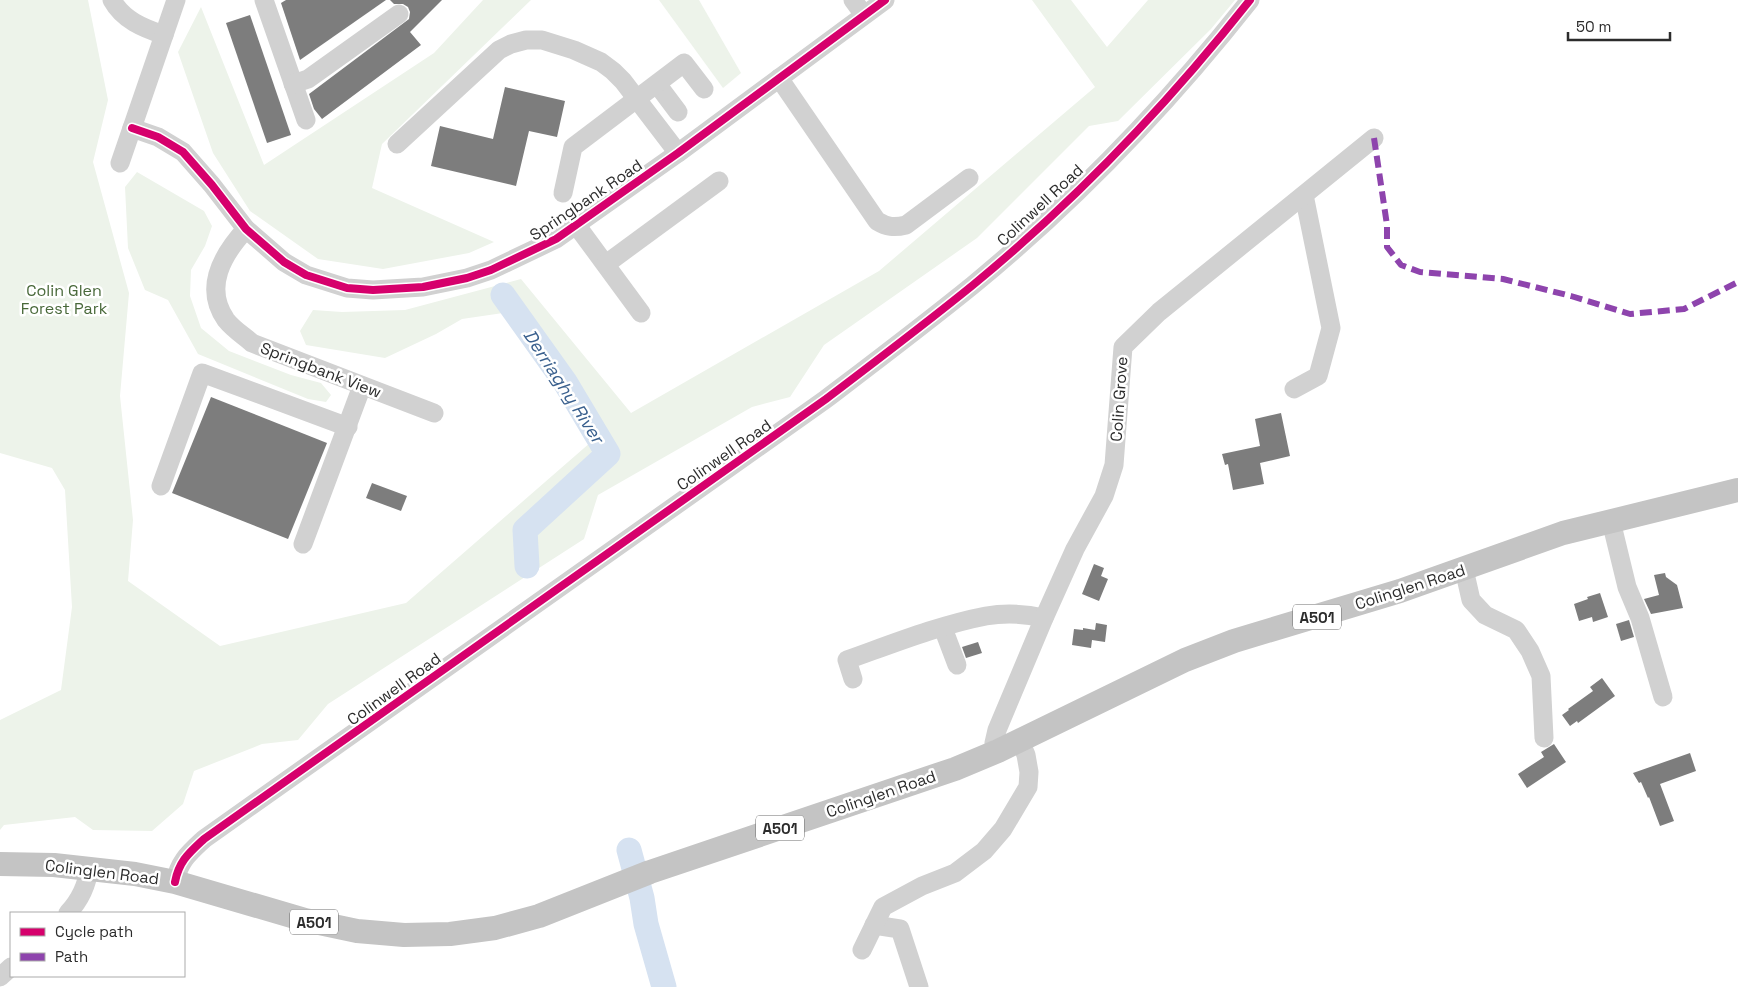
<svg xmlns="http://www.w3.org/2000/svg" width="1738" height="987" font-family="'Space Grotesk',sans-serif">
	<style>
		.green { fill: #edf3ea }
		.lines { fill: none; stroke-linecap: round; stroke-linejoin: round }
		.river { stroke: #d6e2f1; stroke-width: 25 }
		.building { fill: #7d7d7d }
		.minor { stroke: #d1d1d1; stroke-width: 19 }
		.major { stroke: #c4c4c4; stroke-width: 24 }
		.quiet { stroke: #8e44ad; stroke-width: 6; stroke-dasharray: 12 6; stroke-linecap: butt }
		.cycleway-casing { stroke: #fff; stroke-width: 11 }
		.cycleway { stroke: #d6006c; stroke-width: 8 }
		.labels { text-anchor: middle; dominant-baseline: central; stroke-width: 5; stroke-linejoin: round; paint-order: stroke }
		.shield { fill: #fff; stroke: #6b6b6b; stroke-width: 1 }
		.shield-label { font-size: 15px; font-weight: bold; fill: #2c2c2c }
		.street-label { font-size: 16px; fill: #2c2c2c; stroke: #fff }
		.park-label { font-size: 16px; fill: #486839; stroke: #fff }
		.water-label { font-size: 18px; font-style: italic; fill: #3a608e; stroke: #fff }
	</style>
	<rect width="100%" height="100%" fill="#fff"/>
	<!-- green -->
	<g class="green">
		<polygon points="0,0 88,0 108,100 93,162 129,293 120,396 133,520 128,581 220,646 406,603 591,442 503,313 462,319 436,334 385,358 306,345 300,331 313,310 342,312 405,310 521,279 631,413 879,271 1095,87 1032,0 1071,0 1107,47 1148,0 1235,0 1211,29 1118,121 1089,126 977,238 824,345 790,397 752,407 598,495 584,539 328,704 298,740 262,744 194,771 183,804 152,831 93,830 75,817 4,825 0,830 0,720 61,690 72,607 65,490 52,468 0,453"/>
		<polygon points="483,0 531,0 382,144 372,188 494,242 469,253 383,269 318,259 250,211 213,153 178,52 201,7 264,165 434,53"/>
		<polygon points="659,0 699,0 741,73 723,88"/>
		<polygon points="137,172 204,211 212,226 205,246 191,270 190,296 201,328 229,351 291,375 321,383 331,395 326,402 308,399 198,354 168,300 145,290 128,248 125,187"/>
	</g>
	<g class="lines">
		<!-- river -->
		<g class="river">
			<polyline points="503,295 565,382 608,454 525,530 527,566"/>
			<polyline points="629,850 642,898 646,924 664,987"/>
		</g>
	</g>
	<!-- building -->
	<g class="building">
		<polygon points="286,0 386,0 300,60 281,3"/>
		<polygon points="390,0 442,0 410,32 421,45 322,119 314,109 309,94 409,19 410,12 408,7 403,4 394,4"/>
		<polygon points="250,15 291,135 267,143 226,23"/>
		<polygon points="505,87 565,101 557,137 529,131 516,186 431,166 440,126 493,139"/>
		<polygon points="211,397 327,443 288,539 172,493"/>
		<polygon points="1281,413 1290,456 1260,463 1264,484 1233,490 1228,464 1225,465 1222,454 1260,446 1255,419"/>
		<polygon points="372,483 407,496 401,511 366,498"/>
		<polygon points="1094,564 1104,568 1101,576 1108,579 1099,601 1082,594"/>
		<polygon points="1665,573 1666,577 1677,585 1683,608 1651,614 1644,599 1659,595 1654,575"/>
		<polygon points="1600,593 1608,617 1593,622 1592,617 1579,621 1574,604 1588,599 1587,597"/>
		<polygon points="1629,620 1634,637 1621,641 1616,624"/>
		<polygon points="1096,623 1107,625 1105,642 1092,640 1091,648 1072,645 1074,629 1083,630 1083,628 1095,630"/>
		<polygon points="978,642 982,653 966,658 962,647"/>
		<polygon points="1602,678 1615,696 1578,723 1577,721 1570,726 1562,715 1569,710 1568,709 1593,691 1590,687"/>
		<polygon points="1554,744 1566,762 1527,788 1518,774 1544,757 1541,752"/>
		<polygon points="1690,753 1696,771 1660,784 1674,821 1660,826 1649,797 1648,798 1641,782 1639,783 1633,773"/>
	</g>
	<g class="lines">
		<!-- minor -->
		<g class="minor">
			<path d="M112,0C123,20 143,28 164,35"/>
			<polyline points="264,0 306,120"/>
			<polyline points="853,0 864,15"/>
			<path d="M779,78L877,221C887,227 894,228 906,225L969,178"/>
			<polyline points="293,84 308,79 399,14"/>
			<polyline points="657,84 678,112"/>
			<polyline points="132,128 158,137 183,152 212,185 246,229 284,262 306,275 347,288 373,290 423,287 467,278 491,270 556,239 678,153 885,0"/>
			<polyline points="397,144 499,50 511,44 526,40 542,40 574,50 601,62 613,71 623,81 678,153"/>
			<polyline points="120,163 176,0"/>
			<polyline points="563,193 573,147 684,63 704,89"/>
			<polyline points="577,226 641,313"/>
			<path d="M246,229C223,254 203,287 226,320C233,329 244,336 252,343L434,413"/>
			<polyline points="606,264 719,181"/>
			<polyline points="1294,389 1318,376 1331,328 1304,195"/>
			<polyline points="161,486 202,373 348,427"/>
			<polyline points="1611,521 1627,587 1640,618 1663,697"/>
			<polyline points="303,544 362,386"/>
			<polyline points="1464,569 1471,600 1485,615 1516,630 1530,651 1541,676 1544,738"/>
			<polyline points="943,628 957,665"/>
			<path d="M853,679L847,660C892,644 939,625 986,616C1004,613 1026,614 1044,618"/>
			<polyline points="998,751 994,743 997,730 1044,618 1075,549 1104,496 1114,465 1123,347 1159,312 1374,138"/>
			<path d="M175,882C179,861 189,853 204,839L826,399C876,361 925,324 973,285C1075,201 1168,104 1250,0"/>
			<path d="M68,913C80,900 87,886 89,868"/>
			<polyline points="874,925 900,929 919,987"/>
			<polyline points="862,950 883,907 922,886 955,873 984,851 1003,829 1028,787 1029,772 1026,755 1020,741"/>
			<polyline points="0,977 11,967"/>
		</g>
		<!-- major -->
		<polyline class="major" points="0,864 54,865 135,874 175,882 305,920 357,931 404,935 450,934 495,928 539,916 650,872 955,769 998,751 1185,660 1234,641 1400,591 1563,533 1738,490"/>
		<!-- quiet -->
		<polyline class="quiet" points="1374,138 1387,225 1387,247 1401,265 1420,272 1503,279 1571,296 1630,314 1684,309 1738,282"/>
		<!-- cycleway casing -->
		<g class="cycleway-casing">
			<g id="cycleway">
				<polyline points="132,128 158,137 183,152 212,185 246,229 284,262 306,275 347,288 373,290 423,287 467,278 491,270 556,239 678,153 885,0"/>
				<path d="M175,882C179,861 189,853 204,839L826,399C876,361 925,324 973,285C1075,201 1168,104 1250,0"/>
			</g>
		</g>
		<!-- cycleway -->
		<use href="#cycleway" class="cycleway"/>
	</g>
	<g class="labels">
		<!-- shield labels -->
		<g class="shield">
			<rect x="1293" y="604.5" width="48" height="25" rx="4"/>
			<rect x="756" y="815.5" width="48" height="25" rx="4"/>
			<rect x="290" y="909.5" width="48" height="25" rx="4"/>
		</g>
		<g class="shield-label">
			<text x="1317" y="617">A501</text>
			<text x="780" y="828">A501</text>
			<text x="314" y="922">A501</text>
		</g>
		<!-- street labels -->
		<g class="street-label">
			<text transform="translate(586 200) rotate(-34)">Springbank Road</text>
			<text transform="translate(1040 205) rotate(-43)">Colinwell Road</text>
			<text transform="translate(321 370) rotate(21)">Springbank View</text>
			<text transform="translate(1119 399) rotate(-86)">Colin Grove</text>
			<text transform="translate(724 455) rotate(-35)">Colinwell Road</text>
			<text transform="translate(1410 587) rotate(-18)">Colinglen Road</text>
			<text transform="translate(394 689) rotate(-36)">Colinwell Road</text>
			<text transform="translate(881 794) rotate(-19)">Colinglen Road</text>
			<text transform="translate(102 872) rotate(7)">Colinglen Road</text>
		</g>
		<!-- park labels -->
		<g class="park-label">
			<text x="64" y="290">Colin Glen<tspan x="64" dy="18">Forest Park</tspan></text>
		</g>
		<!-- water labels -->
		<g class="water-label">
			<text transform="translate(564 386) rotate(57)">Derriaghy River</text>
		</g>
	</g>
	<!-- legend -->
	<rect x="10" y="912" width="175" height="65" fill="#ffffff" stroke="#ababab"/>
	<rect x="20" y="928" width="25" height="8" fill="#d6006c" stroke="#ababab"/>
	<text x="55" y="937" font-size="15" fill="#2c2c2c">Cycle path</text>
	<rect x="20" y="953" width="25" height="8" fill="#8e44ad" stroke="#ababab"/>
	<text x="55" y="962" font-size="15" fill="#2c2c2c">Path</text>
	<!-- scale -->
	<path d="M1568 32v8h102v-8" fill="none" stroke="#2c2c2c" stroke-width="2.5"/>
	<text x="1576" y="32" font-size="15" fill="#2c2c2c" stroke="#ffffff" stroke-width="4" paint-order="stroke">50 m</text>
</svg>
